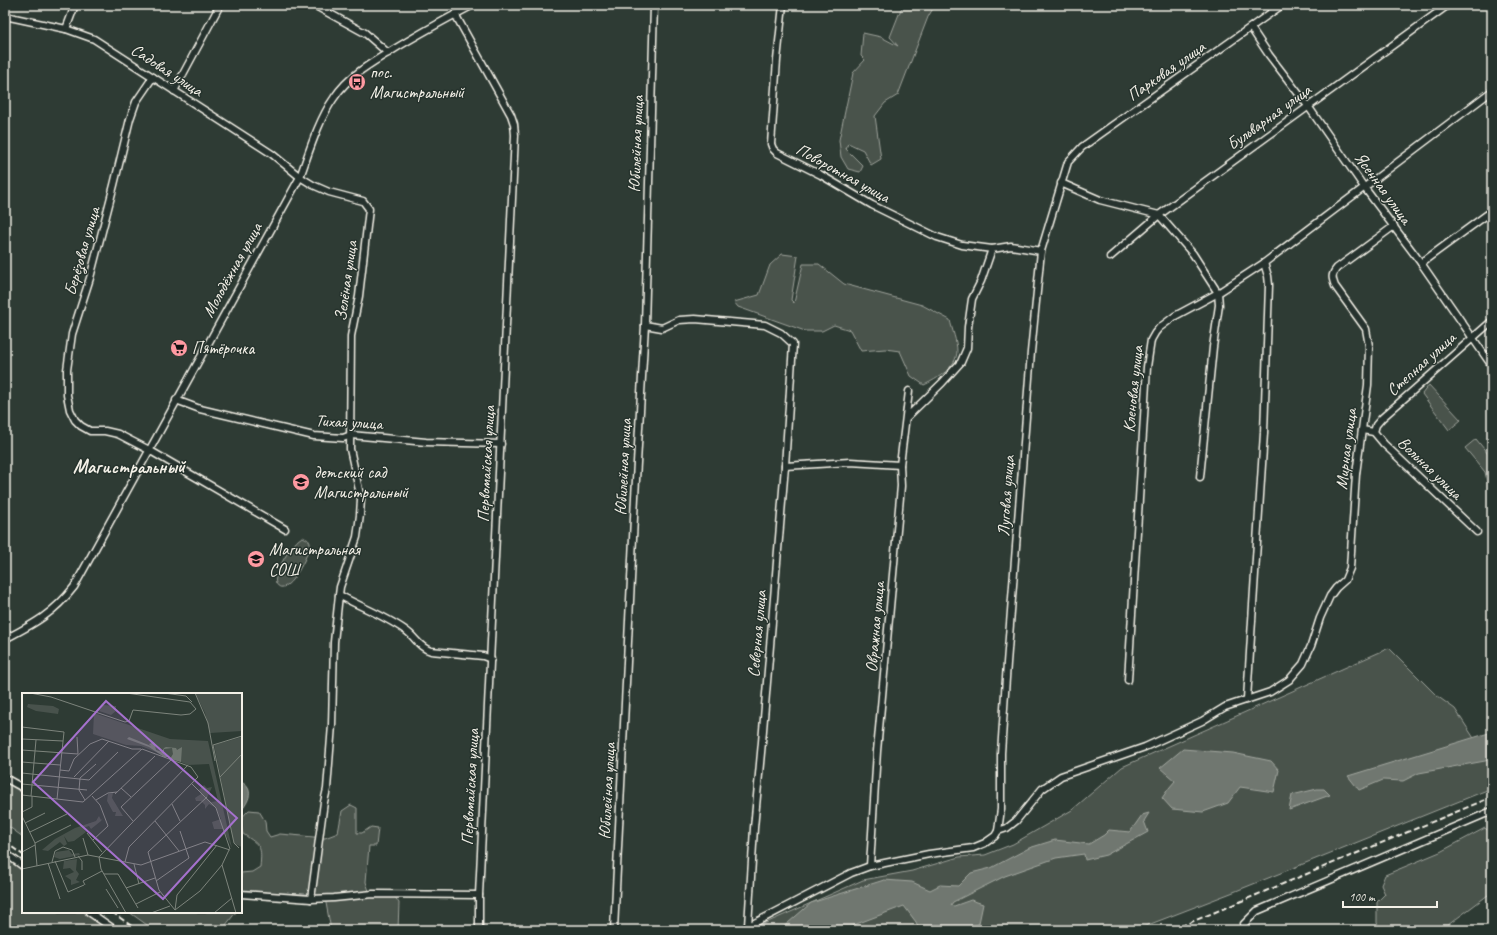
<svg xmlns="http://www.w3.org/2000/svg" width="1497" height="935" font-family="Caveat,sans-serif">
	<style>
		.green { fill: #48524c; stroke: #9ea29a }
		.water { fill: #6f7770; stroke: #a4a8a0 }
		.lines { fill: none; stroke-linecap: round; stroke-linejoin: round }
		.minor-casing { stroke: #f4f1e8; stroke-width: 9 }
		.minor { stroke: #26332d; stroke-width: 6 }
		.rail { stroke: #f4f1e8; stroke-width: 2; stroke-dasharray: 6 3; stroke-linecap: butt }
		.labels { text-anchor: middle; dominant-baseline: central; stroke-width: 3; stroke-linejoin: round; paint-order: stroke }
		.street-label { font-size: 17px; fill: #f4f1e8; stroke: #26332d }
		.poi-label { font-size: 17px; fill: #f4f1e8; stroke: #26332d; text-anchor: start }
		.quarter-label { font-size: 19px; font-weight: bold; fill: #f4f1e8; stroke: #26332d }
		.inset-road { fill: none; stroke: #7d847c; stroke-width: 1 }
		.view { fill: #a571cd; fill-opacity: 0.15; stroke: #a571cd; stroke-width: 2 }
		.inset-edge { fill: none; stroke: #f4f1e8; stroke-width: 2 }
	</style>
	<rect width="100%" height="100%" fill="#2e3b34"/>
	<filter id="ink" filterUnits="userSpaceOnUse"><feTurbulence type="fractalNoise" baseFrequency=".025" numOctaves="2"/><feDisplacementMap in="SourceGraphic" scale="8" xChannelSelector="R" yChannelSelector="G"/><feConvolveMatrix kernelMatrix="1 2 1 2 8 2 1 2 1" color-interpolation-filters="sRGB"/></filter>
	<g filter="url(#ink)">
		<!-- green -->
		<g class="green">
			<polygon points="907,5 935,5 928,17 898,95 885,103 875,116 881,159 871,165 863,150 848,143 846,149 863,166 860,172 848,169 841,157 839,140 853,73 865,60 861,56 863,33 881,37 898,46 890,37 901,9"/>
			<path d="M782,254L798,256L791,300L794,303L803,264H819L844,284L922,305L950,320C952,330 957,341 957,351C957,367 937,379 924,385L911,376L900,351L885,349L861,351L850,330L834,325L822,331H805L738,307L734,302L759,295L770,265Z"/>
			<polygon points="1429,385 1461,420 1449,430 1422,394"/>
			<polygon points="1476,439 1492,459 1492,483 1487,481 1485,472 1465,448"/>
			<path d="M303,537C306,539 309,539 310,543C311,551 286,602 276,583C272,575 294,539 303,537Z"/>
			<polygon points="1389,648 1437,696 1455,709 1492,766 1492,788 1231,893 1135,930 750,930 863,880 912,871 959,857 985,855 1013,844 1072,810 1122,767"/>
			<polygon points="5,777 23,788 23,837 5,824"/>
			<path d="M351,805L357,808V833H362L371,827L378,828L376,846H369L366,882L369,891L378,897L387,896L395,897L399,903L398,930H331L326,903L317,896L305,894L258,893L241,890V873L252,872L260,867C262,846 261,846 243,834C240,823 240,818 249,810L259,811L265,821L266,831L270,837L280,834L325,838L338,833L342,811Z"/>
			<polygon points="1485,828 1492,834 1492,892 1448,925 1438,929 1417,928 1414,930 1382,930 1377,923 1377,902 1385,894 1381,885 1385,875 1440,852"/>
			<polygon points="5,850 23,863 23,912 93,912 119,930 5,930"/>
			<polygon points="129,912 236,912 222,930 154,930"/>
		</g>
		<!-- water -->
		<g class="water">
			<polygon points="1492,732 1492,759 1485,761 1419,773 1403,781 1383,780 1359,790 1348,776"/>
			<polygon points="1183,749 1233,753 1271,761 1279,770 1274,792 1240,787 1228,803 1203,812 1172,809 1162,798 1169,788 1175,781 1160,768"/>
			<path d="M241,782C255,789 249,801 241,811Z"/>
			<polygon points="1317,789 1324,789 1330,795 1289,810 1292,795"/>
			<polygon points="1149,813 1144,821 1148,832 1106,855 1085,860 1084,854 1056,858 1005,876 953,902 951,905 954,906 971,900 983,904 979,923 971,930 919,930 916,922 904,906 859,923 848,928 848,930 829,930 826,929 822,930 780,930 811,903 884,880 912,882 930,890 940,885 958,886 971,873 991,868 1029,848 1055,840 1089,844 1104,835 1109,830 1130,832 1142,815"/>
		</g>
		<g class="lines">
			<!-- minor casing -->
			<g class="minor-casing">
				<g id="minor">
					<polyline points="314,5 365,33 388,53"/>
					<polyline points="783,5 777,60 771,144 773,149 777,153 821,175 872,205 937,237 962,245 992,249 1011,246 1041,251"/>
					<polyline points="455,14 511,115 514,124 515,135 479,895 479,930"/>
					<polyline points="5,16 66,29 94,39 272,154 300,177 313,185 329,192 363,201 369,209 359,296 351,336 350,449 361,499 360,515 357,537 340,587 339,595 334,642 332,725 327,789 324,802 311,899"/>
					<polyline points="1251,28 1269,55 1308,106 1364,187 1421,263 1492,366"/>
					<polyline points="66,29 75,5"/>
					<polyline points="153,77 136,102 130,119 114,185 90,278 72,334 67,370 67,395 70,410 75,420 81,426 90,431 105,431 118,434 149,450 285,529"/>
					<polyline points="174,91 220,5"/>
					<polyline points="1061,183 1100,200 1159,215 1193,254 1218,293 1219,305 1213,347 1200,477"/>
					<polyline points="1110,257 1159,215 1448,5"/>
					<polyline points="1421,263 1492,211"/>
					<polyline points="645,325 662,328 679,320 695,319 765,325 781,333 793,344 785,466 762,742 754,828 748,926"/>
					<polyline points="176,400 200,409 314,436 343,438 351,435 426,442 501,444"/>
					<polyline points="907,417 942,383 961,362 967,348 968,327 972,299 981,281 992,249"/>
					<polyline points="1362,430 1374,432 1384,444 1477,532"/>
					<polyline points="1374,432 1376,425 1382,418 1492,321"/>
					<polyline points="785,466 850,462 900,465"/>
					<path d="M339,595C361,607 385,616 405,630C416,637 418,647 431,651L483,656L491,659"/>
					<path d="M5,639C34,624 54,613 74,587L300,177C309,152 319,119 334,98C351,72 380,58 406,42C428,29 450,17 473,5"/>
					<polyline points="1128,680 1147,367 1151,340 1155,333 1159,328 1175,316 1218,293 1264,263 1492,91"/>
					<polyline points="1247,699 1264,433 1269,285 1268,276 1264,263"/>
					<polyline points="5,778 23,788"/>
					<path d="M998,831L1007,828L1016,821L1042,789L1061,776L1145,747L1202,721L1225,707L1270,692L1289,680L1303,664L1311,646L1320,618L1330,596L1336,588L1345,580L1350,568L1356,474L1368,385L1369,346L1366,329L1335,286C1332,278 1331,275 1337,268L1394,226"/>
					<polyline points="5,853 23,866"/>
					<polyline points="870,866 877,751 901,486 900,465 909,391"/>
					<polyline points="241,894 311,899 334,898 373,894 479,895"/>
					<polyline points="89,912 115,930"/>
					<polyline points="614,930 635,497 645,325 654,5"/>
					<polyline points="741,930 851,873 870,866 929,854 973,848 985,843 995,836 998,831 1001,809 1001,753 1007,663 1031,352 1041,251 1068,162 1082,147 1282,5"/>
					<polyline points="1242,930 1244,924 1257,911 1492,811"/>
				</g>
			</g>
			<!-- minor -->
			<use href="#minor" class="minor"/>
			<!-- rail -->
			<g class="rail">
				<polyline points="5,842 23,855"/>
				<polyline points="112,912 137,930"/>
				<polyline points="1172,930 1492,797"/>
			</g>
		</g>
	</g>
	<!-- icons -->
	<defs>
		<g id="bus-disc" transform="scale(0.9)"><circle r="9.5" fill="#ff9aa2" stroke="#26332d"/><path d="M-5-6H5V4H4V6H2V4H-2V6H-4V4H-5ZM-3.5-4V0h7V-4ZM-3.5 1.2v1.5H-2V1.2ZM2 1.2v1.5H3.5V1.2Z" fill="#111"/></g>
		<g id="supermarket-disc" transform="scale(0.9)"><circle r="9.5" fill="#ff9aa2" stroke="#26332d"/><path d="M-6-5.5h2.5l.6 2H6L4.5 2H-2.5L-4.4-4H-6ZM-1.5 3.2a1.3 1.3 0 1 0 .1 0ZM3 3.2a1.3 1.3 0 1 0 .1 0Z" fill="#111"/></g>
		<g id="school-disc" transform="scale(0.9)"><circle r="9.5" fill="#ff9aa2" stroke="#26332d"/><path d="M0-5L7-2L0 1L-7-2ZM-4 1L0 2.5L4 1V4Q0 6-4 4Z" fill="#111"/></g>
	</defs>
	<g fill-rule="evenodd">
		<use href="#bus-disc" x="357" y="82"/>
		<use href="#supermarket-disc" x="179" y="348"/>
		<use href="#school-disc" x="301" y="482"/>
		<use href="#school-disc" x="256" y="559"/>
	</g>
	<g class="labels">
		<!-- street labels -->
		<g class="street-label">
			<text transform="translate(167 70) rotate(33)">Садовая улица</text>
			<text transform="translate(1166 71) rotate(-35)">Парковая улица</text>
			<text transform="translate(1269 117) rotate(-36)">Бульварная улица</text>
			<text transform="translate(636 144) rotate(-88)">Юбилейная улица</text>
			<text transform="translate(843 173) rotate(29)">Поворотная улица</text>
			<text transform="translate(1383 188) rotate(54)">Ясенная улица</text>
			<text transform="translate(82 251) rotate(-74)">Берёзовая улица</text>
			<text transform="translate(232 270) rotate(-61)">Молодёжная улица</text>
			<text transform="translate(346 281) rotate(-82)">Зелёная улица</text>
			<text transform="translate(1421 364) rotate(-42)">Степная улица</text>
			<text transform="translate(1133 389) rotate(-84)">Кленовая улица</text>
			<text transform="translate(349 422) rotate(3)">Тихая улица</text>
			<text transform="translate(1346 449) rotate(-83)">Мирная улица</text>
			<text transform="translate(486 464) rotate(-87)">Первомайская улица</text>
			<text transform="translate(623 467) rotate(-87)">Юбилейная улица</text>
			<text transform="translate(1430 468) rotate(44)">Вольная улица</text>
			<text transform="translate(1006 496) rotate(-86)">Луговая улица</text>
			<text transform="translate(875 627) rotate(-85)">Овражная улица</text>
			<text transform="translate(757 634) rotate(-85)">Северная улица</text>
			<text transform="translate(470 787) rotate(-87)">Первомайская улица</text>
			<text transform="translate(607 791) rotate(-87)">Юбилейная улица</text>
		</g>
		<!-- poi labels -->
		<g class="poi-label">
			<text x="370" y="72">пос.<tspan x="370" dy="20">Магистральный</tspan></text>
			<text x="192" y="348">Пятёрочка</text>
			<text x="314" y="472">детский сад<tspan x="314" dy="20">Магистральный</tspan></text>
			<text x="269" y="549">Магистральная<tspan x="269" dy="20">СОШ</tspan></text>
		</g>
		<!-- quarter labels -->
		<g class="quarter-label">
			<text x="129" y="467">Магистральный</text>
		</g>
	</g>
	<!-- overview -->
	<g transform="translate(22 693)">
		<rect width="220" height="220" fill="#2e3b34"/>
		<path d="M173,0H220V38L188,40L183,20ZM6,11L31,13L37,16L36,21L14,18L5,14ZM81,12L94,13V18L89,22L77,18ZM72,20L148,46L186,48L210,155L201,136H192L190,129L199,126L194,115L187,111L183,116V112L179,108H174L173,105L179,101L177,97L182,92L185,95L190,94L185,105L189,109L196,108L187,71L166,72L119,53L104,52L71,41ZM220,44V154L212,151L192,52ZM91,100L90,105L101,123H93L94,119H91L85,108L86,101ZM77,123L79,127L81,125L79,128L69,136L67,133L61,135L64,139L52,148L46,149L42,143L45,151L42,153L38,149L26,158L20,157L33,146L53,135L74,128ZM47,157L50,161L57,160L58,162L38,166L32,164L34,159ZM55,166L54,177L57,181L54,187L58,189L49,192V187L43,183L52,179L48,175L41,176L42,168Z" fill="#48524c"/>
		<path d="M107,44L129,53L127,51L132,49L134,57L140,59L142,55L144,54L154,55L155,57L160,54L159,69L148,66L151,61L150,55L142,56V61L147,64H142L127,54L105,46Z" fill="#6f7770"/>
		<path class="inset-road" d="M8,0L29,4L103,29L107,28L111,17L159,22L168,21L174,16L168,9L104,0M142,0L164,3L170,9M173,0L186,30L193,68M0,34L42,39L35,106M55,44L56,61M0,46L41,48M0,57L56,61M0,69L38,72M38,77L47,78L52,66L68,51L80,46L110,56H119M0,80L67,87L96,59M52,84L87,48M198,84L220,61M0,91L65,97M170,91L194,115L208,156M99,95L109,104M93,101L133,63M0,102L61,109L120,56L169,74L176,84L107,154L103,169M9,103L14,47M70,103L78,112L86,133L71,147M63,107L57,97L58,85L74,71M74,107L86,100L95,99M150,111L158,128M0,119L10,114V103M0,123L13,150L15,173M111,128L99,114L149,67M133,128L157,158M3,130L23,120M8,139L45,121M65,140L80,159M61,145L66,162M13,150L49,132M217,155L212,150L191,52L220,43M0,159L13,152M56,163L60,168V177M33,168L46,199L62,192M30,169L33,158L41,154L50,157L53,164M26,170L38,206M112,171L117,191M200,172L214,220M0,176L66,162L119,172L183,149L208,157M82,181H96L116,215M134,188L167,165L158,138M63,192L61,188L80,178M104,195L133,185M84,196L96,215M114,211L138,199M153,217L137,197L126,159L185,104M153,217L178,198L200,172L207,157M153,217L155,202L195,152M104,220L79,176L77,164L166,72M129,220L148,213M192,220L210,205"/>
		<path class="view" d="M84,8L215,125L141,206L11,89Z"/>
		<rect width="220" height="220" class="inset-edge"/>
	</g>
	<!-- margin -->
	<rect width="1497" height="935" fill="none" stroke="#26332d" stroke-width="20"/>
	<rect x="10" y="10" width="1477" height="915" fill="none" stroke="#f4f1e8" stroke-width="1.5" filter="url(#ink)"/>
	<!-- scale -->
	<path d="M1343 901v6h94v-6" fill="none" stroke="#f4f1e8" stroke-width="2"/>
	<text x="1349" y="901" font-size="12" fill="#f4f1e8" stroke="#26332d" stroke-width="3" paint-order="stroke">100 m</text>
</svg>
